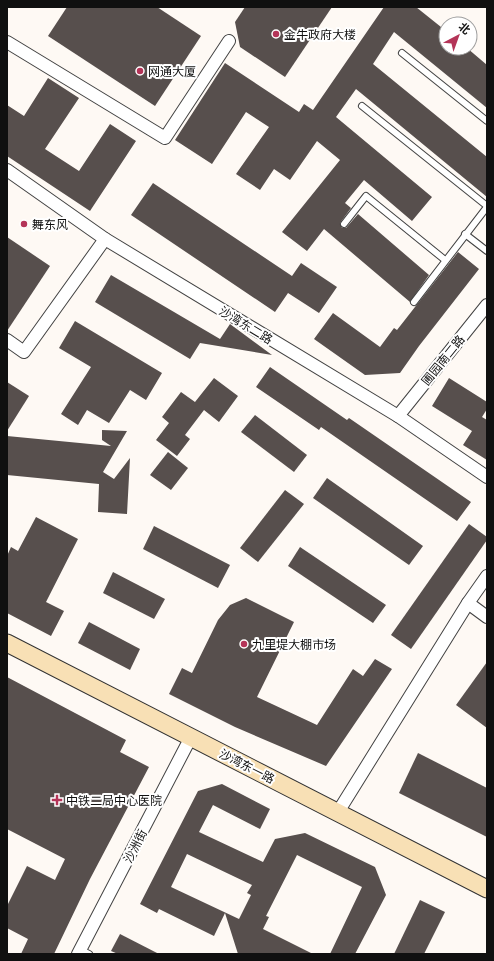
<svg xmlns="http://www.w3.org/2000/svg" width="494" height="961" font-family="Merriweather,'Noto Sans SC',serif">
	<style>
		.building { fill: #574f4d; fill-rule: evenodd }
		.lines { fill: none; stroke-linecap: round; stroke-linejoin: round }
		.lane-casing { stroke: #434343; stroke-width: 8 }
		.street-casing { stroke: #434343; stroke-width: 14 }
		.secondary-casing { stroke: #323232; stroke-width: 19 }
		.lane { stroke: #fff; stroke-width: 6 }
		.street { stroke: #fff; stroke-width: 12 }
		.secondary { stroke: #f8e0b5; stroke-width: 17 }
		.poi-dot { fill: #b43458; stroke: #fff; stroke-width: 1.5 }
		.labels { text-anchor: middle; dominant-baseline: central; stroke-width: 4; stroke-linejoin: round; paint-order: stroke }
		.poi-label { font-size: 12px; fill: #101010; stroke: #fff; text-anchor: start }
		.street-label { font-size: 12px; fill: #101010; stroke: #fff }
	</style>
	<rect width="100%" height="100%" fill="#fef9f4"/>
	<!-- building -->
	<g class="building">
		<polygon points="67,7 157,7 201,36 155,106 48,36"/>
		<polygon points="245,7 332,7 285,77 240,47 235,22"/>
		<polygon points="384,7 416,7 446,31 446,48 467,48 487,65 487,108 394,32 373,64 487,157 487,197 356,89 336,117 432,197 412,221 364,180 345,203 351,208 340,223 342,228 346,228 358,214 429,275 410,302 324,229 307,251 282,232 340,160 317,141 290,180 274,169 260,190 236,174 269,127 246,112 212,164 175,140 225,63 299,112 304,104 313,110"/>
		<polygon points="48,78 79,98 45,149 79,171 110,124 136,141 90,211 7,156 7,105 24,116"/>
		<polygon points="153,183 292,276 301,263 337,287 319,313 288,293 275,312 131,215"/>
		<polygon points="7,237 50,266 7,331"/>
		<polygon points="458,252 479,269 419,346 400,373 365,375 314,339 333,313 380,347 394,328 397,330"/>
		<polygon points="111,275 220,339 230,324 272,355 200,343 190,359 95,302"/>
		<polygon points="75,321 162,373 146,400 130,390 109,423 87,410 78,425 61,414 91,367 59,348"/>
		<polygon points="270,367 347,420 349,418 471,502 457,521 321,427 319,430 256,387"/>
		<polygon points="214,378 238,396 219,422 204,410 185,435 190,439 177,456 156,440 169,423 162,417 181,392 195,402"/>
		<polygon points="449,378 487,402 487,409 482,417 487,420 487,460 463,445 472,431 432,406"/>
		<polygon points="7,382 29,396 7,431"/>
		<polygon points="255,415 307,455 294,472 241,432"/>
		<polygon points="102,430 127,431 103,472 114,479 130,458 127,514 98,512 99,484 7,475 7,436 111,446 102,440"/>
		<polygon points="168,452 188,468 171,490 150,475"/>
		<polygon points="327,478 423,546 409,565 313,498"/>
		<polygon points="285,490 304,504 258,562 240,548"/>
		<polygon points="36,517 78,539 46,602 64,611 51,636 7,613 7,556 11,547 18,551"/>
		<polygon points="469,524 487,537 487,540 411,649 391,635"/>
		<polygon points="154,526 230,565 218,588 143,549"/>
		<polygon points="300,547 386,605 373,623 288,566"/>
		<polygon points="113,572 165,599 154,619 103,593"/>
		<polygon points="246,598 294,622 257,697 317,725 353,669 363,676 375,659 392,669 326,766 235,727 169,694 182,668 192,673 218,620 230,605"/>
		<polygon points="89,622 140,649 130,670 78,643"/>
		<polygon points="487,662 487,728 456,705"/>
		<polygon points="7,677 126,740 120,752 149,767 90,879 54,954 21,954 28,939 7,928 7,906 27,866 55,880 65,859 7,829"/>
		<polygon points="418,753 487,788 487,837 399,793"/>
		<path d="M222,784L270,809L260,829L213,805L199,832L263,862L275,839L305,833L375,867L386,895L355,954H330L362,887L297,855L266,916L269,917L263,929L313,954H238L225,913L214,936L159,909L157,913L140,904L198,791ZM187,854L252,885L247,893L251,895L239,919L171,887Z"/>
		<polygon points="420,900 445,912 424,954 394,954"/>
		<polygon points="120,934 159,954 118,954 111,951"/>
	</g>
	<g class="lines">
		<!-- lane casing -->
		<g class="lane-casing">
			<g id="lane">
				<polyline points="402,53 487,121"/>
				<polyline points="362,106 487,206"/>
				<polyline points="344,224 366,196 445,260"/>
				<polyline points="465,234 487,251"/>
				<polyline points="414,302 487,207"/>
				<polyline points="81,950 89,954"/>
			</g>
		</g>
		<!-- street casing -->
		<g class="street-casing">
			<g id="street">
				<polyline points="7,42 165,138 229,41"/>
				<polyline points="7,170 105,239 398,416 487,477"/>
				<polyline points="7,340 24,352 105,239"/>
				<polyline points="398,416 487,305"/>
				<polyline points="468,603 487,617"/>
				<polyline points="338,812 468,603 487,576"/>
				<polyline points="78,954 191,737"/>
			</g>
		</g>
		<!-- secondary casing -->
		<g class="secondary-casing">
			<polyline id="secondary" points="7,643 487,889"/>
		</g>
		<!-- lane -->
		<use href="#lane" class="lane"/>
		<!-- street -->
		<use href="#street" class="street"/>
		<!-- secondary -->
		<use href="#secondary" class="secondary"/>
	</g>
	<!-- markers -->
	<g class="poi-dot">
		<circle cx="276" cy="34" r="4"/>
		<circle cx="140" cy="71" r="4"/>
		<circle cx="24" cy="224" r="4"/>
		<circle cx="244" cy="644" r="4"/>
		<path d="M55 794h4v4h4v4h-4v4h-4v-4h-4v-4h4z"/>
	</g>
	<g class="labels">
		<!-- poi labels -->
		<g class="poi-label">
			<text x="284" y="34">金牛政府大楼</text>
			<text x="148" y="71">网通大厦</text>
			<text x="32" y="224">舞东风</text>
			<text x="252" y="644">九里堤大棚市场</text>
			<text x="66" y="800">中铁二局中心医院</text>
		</g>
		<!-- street labels -->
		<g class="street-label">
			<text transform="translate(246 325) rotate(31)">沙湾东二路</text>
			<text transform="translate(443 360) rotate(-51)">圃园南二路</text>
			<text transform="translate(247 766) rotate(27)">沙湾东一路</text>
			<text transform="translate(135 846) rotate(-63)">沙洲街</text>
		</g>
	</g>
	<!-- border -->
	<rect width="494" height="961" fill="none" stroke="#101010" stroke-width="16"/>
	<!-- north arrow -->
	<g transform="translate(458 36) rotate(41)"><circle r="19" fill="#ffffff" stroke="#9f9f9f"/>
	<path d="M0-3L7 15L0 10L-7 15Z" fill="#b43458"/>
	<text y="-6" font-size="11" font-weight="bold" text-anchor="middle" fill="#101010">北</text>
	</g>
</svg>
